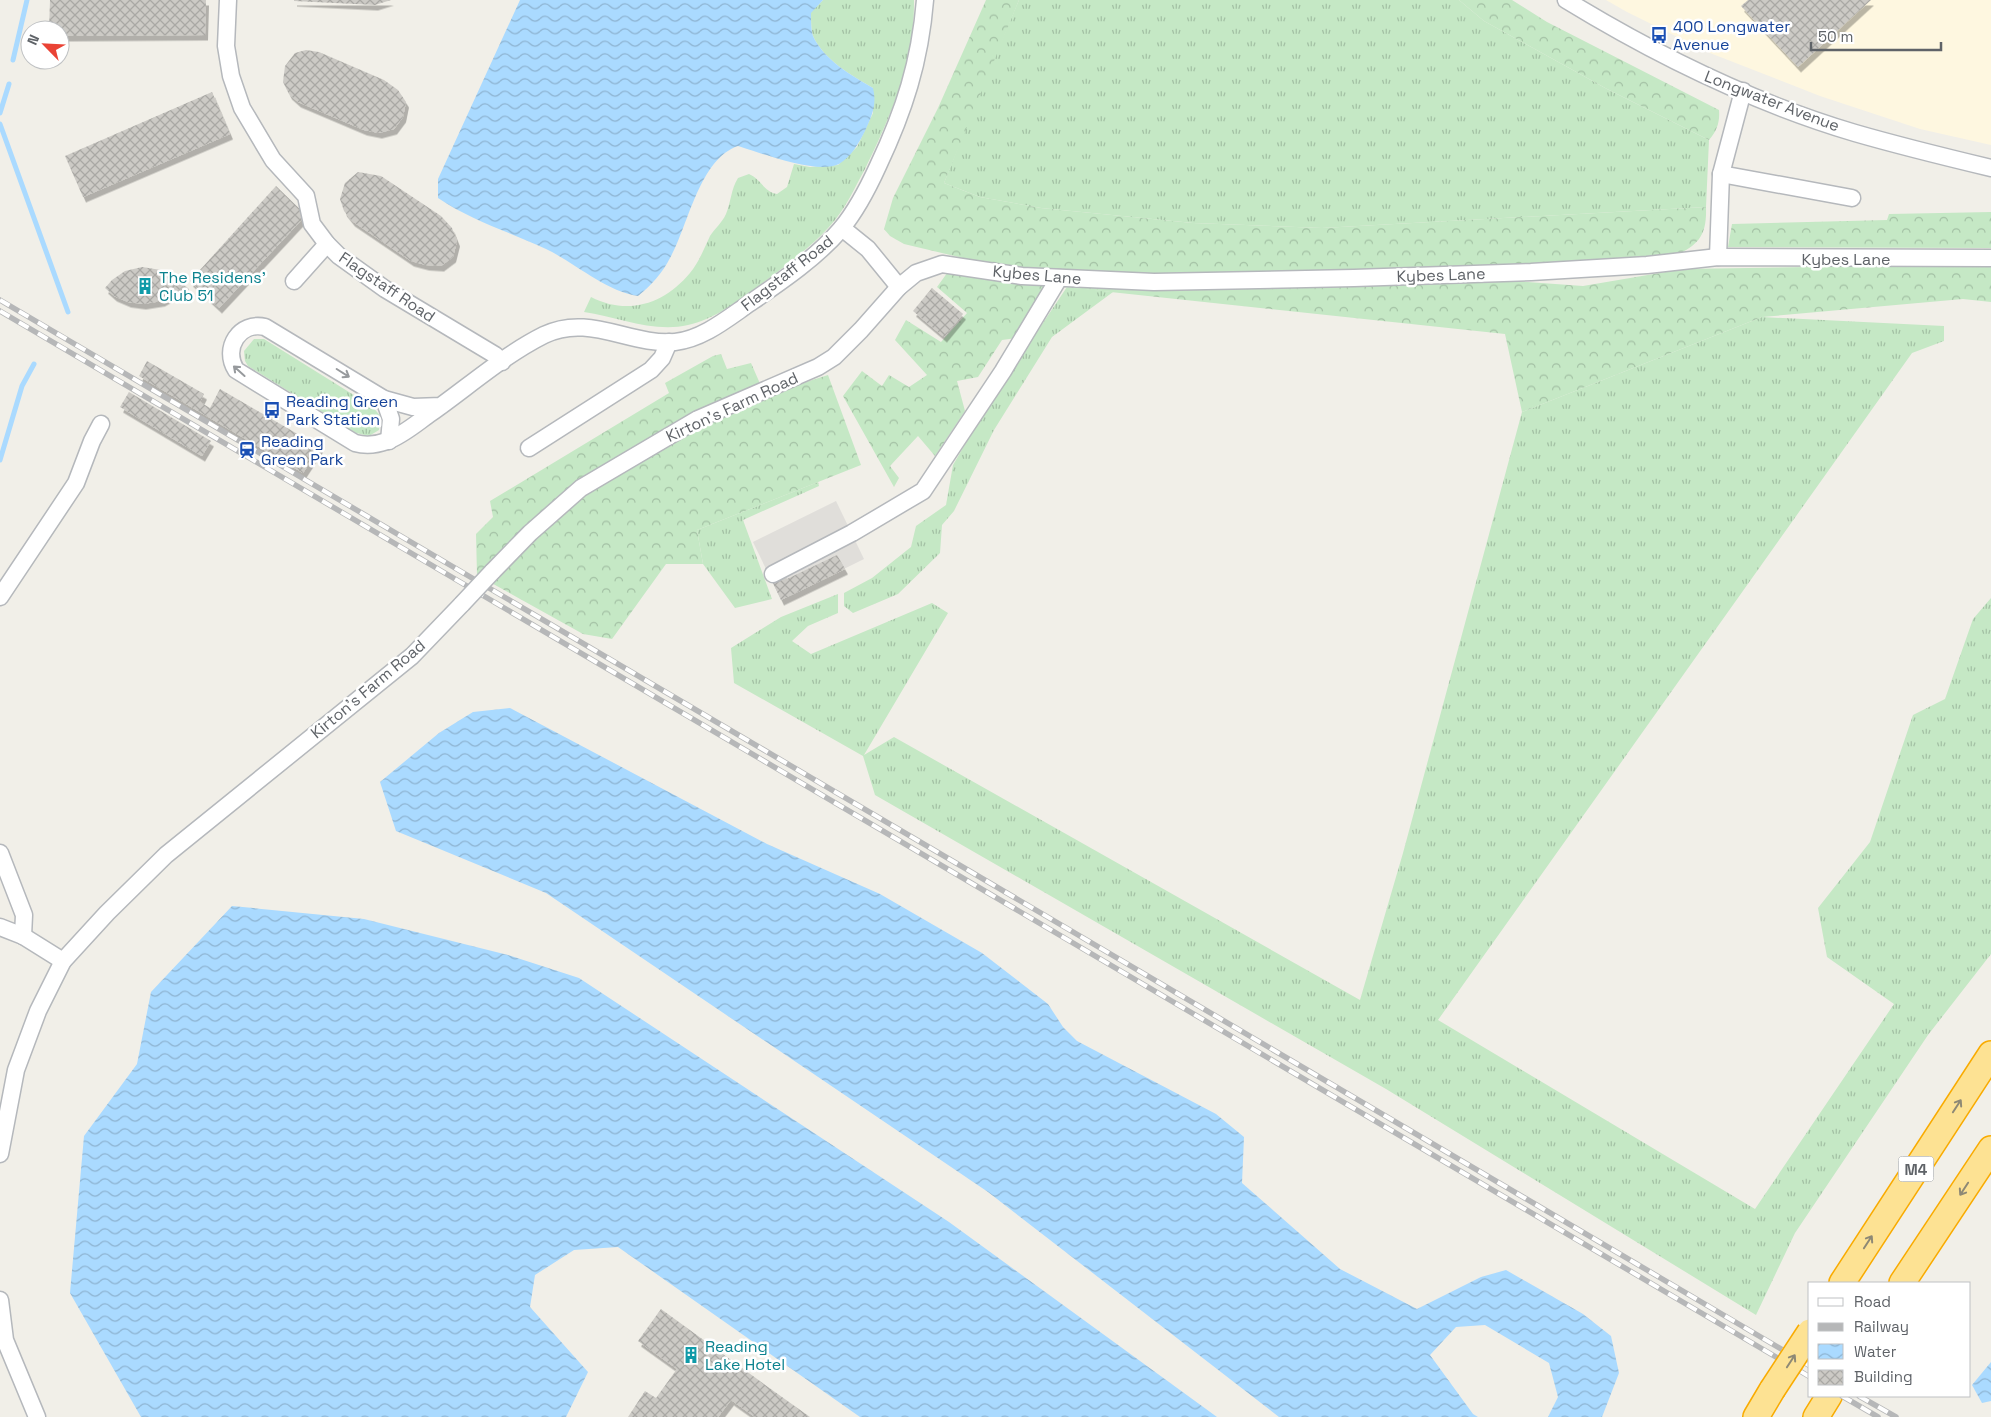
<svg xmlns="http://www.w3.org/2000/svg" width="1991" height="1417" font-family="'Space Grotesk',sans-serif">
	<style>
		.commercial { fill: #fef7e0 }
		.industrial { fill: #e0deda }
		.grass { fill: url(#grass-tufts) }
		.forest { fill: url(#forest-crowns) }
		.water { fill: url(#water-waves) }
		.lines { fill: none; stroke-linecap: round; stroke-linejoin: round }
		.stream { stroke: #aadaff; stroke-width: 5 }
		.building { fill: url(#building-cross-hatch); filter: url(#shadow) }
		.minor-casing { stroke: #b5b8bc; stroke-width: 19 }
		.highway-casing { stroke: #f9ab00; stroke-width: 28 }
		.minor { stroke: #fff; stroke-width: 16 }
		.highway { stroke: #fde293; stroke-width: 25 }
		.rail-casing { stroke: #b6b7b8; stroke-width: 5.5 }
		.rail { stroke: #fff; stroke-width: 4; stroke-dasharray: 11; stroke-linecap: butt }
		.minor-bridge-casing { stroke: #b5b8bc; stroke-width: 19; stroke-linecap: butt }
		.highway-bridge-casing { stroke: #f9ab00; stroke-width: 28; stroke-linecap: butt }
		.minor-bridge { stroke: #fff; stroke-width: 16 }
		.highway-bridge { stroke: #fde293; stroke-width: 25 }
		.oneway { stroke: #979a9d }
		.oneway2 { stroke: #8e8975 }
		.labels { text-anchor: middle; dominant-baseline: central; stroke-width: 5; stroke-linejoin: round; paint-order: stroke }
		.shield { fill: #fff; stroke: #8f9295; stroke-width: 1 }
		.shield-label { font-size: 15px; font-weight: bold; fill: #5f6368 }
		.transit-label { font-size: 16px; fill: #164399; stroke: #fff; text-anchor: start }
		.street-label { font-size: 16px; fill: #5f6368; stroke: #fff }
		.culture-label { font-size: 16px; fill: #0d838f; stroke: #fff; text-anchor: start }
	</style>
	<defs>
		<pattern id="grass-tufts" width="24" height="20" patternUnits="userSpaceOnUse" patternTransform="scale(1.25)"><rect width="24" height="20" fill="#c5e8c5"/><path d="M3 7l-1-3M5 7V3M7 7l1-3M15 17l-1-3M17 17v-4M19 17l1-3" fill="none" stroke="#a3c0a4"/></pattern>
		<pattern id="forest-crowns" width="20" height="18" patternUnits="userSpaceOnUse" patternTransform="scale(1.25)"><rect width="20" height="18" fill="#c5e8c5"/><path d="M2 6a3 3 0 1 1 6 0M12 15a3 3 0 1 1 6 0" fill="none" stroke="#a3c0a4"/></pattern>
		<pattern id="water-waves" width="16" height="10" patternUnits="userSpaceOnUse" patternTransform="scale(1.25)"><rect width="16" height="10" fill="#aadaff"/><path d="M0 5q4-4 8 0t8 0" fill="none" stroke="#8eb4d2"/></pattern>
		<pattern id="building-cross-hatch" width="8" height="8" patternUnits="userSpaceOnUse" patternTransform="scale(1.25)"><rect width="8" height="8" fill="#cccac5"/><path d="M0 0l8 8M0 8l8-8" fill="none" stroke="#a9a8a4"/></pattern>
		<filter id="shadow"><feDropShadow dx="3" dy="5.5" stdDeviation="0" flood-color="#0004"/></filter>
	</defs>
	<rect width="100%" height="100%" fill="#f1efe8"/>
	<!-- commercial -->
	<polygon class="commercial" points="1606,0 1991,0 1991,145 1920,129 1820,96 1710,53 1627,12"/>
	<!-- industrial -->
	<polygon class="industrial" points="836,501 864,559 781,600 753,542"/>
	<!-- grass -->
	<g class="grass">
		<path d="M823,0H914C915,60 891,116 865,169C854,189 845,210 829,227C809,249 784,267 760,285C738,301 715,319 688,325C654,333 617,317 584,312L591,297C628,316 664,304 690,273C699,262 704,249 710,236C715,228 722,223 726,214C731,202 731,189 738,178L749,174C761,179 764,192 777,194L787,187L794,164L810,167L838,165L857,147L873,113V88C851,75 824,60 813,36C811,30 811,20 811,12Z"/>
		<polygon points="1019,0 1459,0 1484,21 1607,89 1709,140 1706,207 1322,228 1193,223 1041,208 980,197 944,183 979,94"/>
		<polygon points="1067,287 1113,292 1052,337 994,430 954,511 942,525 940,553 898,594 853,613 844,606 844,593 872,578 911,547 916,526 946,505 953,465 986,408"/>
		<polygon points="1762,317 1944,326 1944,341 1912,353 1438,1020 1755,1209 1894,1004 1827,957 1818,908 1870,842 1913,715 1945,699 1973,619 1991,598 1991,954 1928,1035 1795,1233 1756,1315 1386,1089 875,795 863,756 734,683 731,648 781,617 838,594 838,613 808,626 792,641 811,654 932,603 948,613 864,755 894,737 1360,1000 1403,853 1522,412"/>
		<polygon points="254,339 264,339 373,407 381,417 379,430 369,436 356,433 248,366 245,361 244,351"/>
		<polygon points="818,482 819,486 743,520 772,599 735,608 703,564 697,530"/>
	</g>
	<!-- forest -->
	<g class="forest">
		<path d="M986,0H1019L944,183L980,197L1041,208L1193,223L1322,228L1706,207C1707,237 1698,245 1673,257L1271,275L1212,281H1514L1583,286L1683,269L1991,264V302L1963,299L1762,317L1522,412L1505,334L1045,285L1017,338L1002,340L978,377L957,381L965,411L935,456L918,436L890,466L899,478L894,487L843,396L862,371L882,386L889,375L909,387L927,375L895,340L906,320L941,342L967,313L937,287L950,269L1022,272L904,244L890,236L884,229L893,198L938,108Z"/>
		<path d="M1459,0H1512L1547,22L1719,110C1720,122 1717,131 1709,140L1607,89L1484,21Z"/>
		<polygon points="1991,212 1991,248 1728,247 1732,224 1887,220 1889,214"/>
		<polygon points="721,354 727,369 751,363 765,395 828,375 861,465 697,530 703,564 666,564 612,639 583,634 477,575 476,534 493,517 490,501 669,393 665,383 713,356"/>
	</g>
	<!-- water -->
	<g class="water">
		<path d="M520,0H823L811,13C811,20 811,30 813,36C824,60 851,75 873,88C877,105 872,116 865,131C859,143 851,157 839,164C818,175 761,153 738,146C699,159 688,227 670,258C663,272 651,286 638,296C605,291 577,264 546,249C510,232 472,221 438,198V179Z"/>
		<polygon points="510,708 767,844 880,894 982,953 1048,1004 1063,1027 1077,1041 1216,1114 1244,1137 1242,1183 1340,1269 1417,1309 1481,1277 1506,1270 1583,1314 1611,1336 1619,1373 1602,1417 1548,1417 1558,1397 1549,1363 1485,1325 1456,1327 1430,1355 1473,1414 1478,1417 1279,1417 988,1192 546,893 396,831 380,782 439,733 473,712"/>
		<polygon points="232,906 364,919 508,955 579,978 949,1222 1217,1417 860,1417 618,1247 574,1250 535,1275 530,1307 588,1372 566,1417 141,1417 70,1293 84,1136 137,1064 151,992"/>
		<polygon points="1991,1362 1991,1401 1982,1403 1972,1385"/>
	</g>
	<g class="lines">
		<!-- stream -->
		<g class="stream">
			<polyline points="13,60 27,0"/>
			<polyline points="0,113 9,84"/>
			<polyline points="0,124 68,312"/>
			<polyline points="0,460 22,386 34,364"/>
		</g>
	</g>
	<!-- building -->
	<g class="building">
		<polygon points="50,0 206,0 205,35 60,36 60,30 49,30"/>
		<polygon points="391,0 375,5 294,1 294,0"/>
		<polygon points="1748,0 1871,0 1798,67 1741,6"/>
		<polygon points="306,50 319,52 384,80 398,90 406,102 403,117 394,129 379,133 364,130 298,102 289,94 283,82 285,66 295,53"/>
		<polygon points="212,92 230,134 83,197 65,156"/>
		<polygon points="358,172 381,176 441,216 452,228 457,241 453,257 441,266 426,265 411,261 352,221 344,211 340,199 345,183"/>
		<polygon points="276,186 306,215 219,308 190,281"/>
		<polygon points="142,267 161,270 177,276 186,284 176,293 162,301 143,304 128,302 114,296 105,288 112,280 125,271"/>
		<polygon points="932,288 963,314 944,337 913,311"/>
		<polygon points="147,361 204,394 200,402 210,408 220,389 320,447 303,473 139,376"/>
		<polygon points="129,392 211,441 202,456 120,407"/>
		<polygon points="837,555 845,569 781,600 772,581 785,574 787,579"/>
		<polygon points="661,1309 768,1387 810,1417 755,1417 731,1400 718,1417 628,1417 645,1391 656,1398 677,1369 638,1341"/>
	</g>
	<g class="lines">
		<!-- minor casing -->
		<g class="minor-casing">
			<g id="minor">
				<polyline points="228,0 226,46 231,76 242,108 273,160 306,196 312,224 327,244 339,256 385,289 495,355 502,362"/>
				<path d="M1566,0C1656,55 1754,103 1855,133C1900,146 1945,157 1991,168"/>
				<polyline points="1721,174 1852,198"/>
				<polyline points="842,228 868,249 899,287"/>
				<polyline points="1718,257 1721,174 1743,91"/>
				<polyline points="294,281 327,244"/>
				<polyline points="384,399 391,419 389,441"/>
				<path d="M441,406L413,407L384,399L265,327C240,321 222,348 236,370L355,443C366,446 376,445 387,441C402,436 418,422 431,413C468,387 504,355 544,335C589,313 630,346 675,342C703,339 728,318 750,303C782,281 816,258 841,229C856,211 868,188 878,166C904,111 920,62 925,0"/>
				<polyline points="529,448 651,370 662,358 669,342"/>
				<polyline points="492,572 530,533 581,488 698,419 818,367 834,357 861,330 899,287 916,273 942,264 1022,276 1154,282 1354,278 1531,272 1647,265 1718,257 1991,258"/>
				<polyline points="773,574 852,533 923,491 1003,371 1059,278"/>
				<polyline points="0,597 76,483 92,441 101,424"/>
				<polyline points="0,853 24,915 23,936"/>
				<polyline points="0,927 23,936 63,961"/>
				<polyline points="0,1154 16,1070 38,1011 63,961 107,913 166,855 412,656 462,604"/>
				<polyline points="0,1300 5,1340 37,1417"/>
			</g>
		</g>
		<!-- highway casing -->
		<g class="highway-casing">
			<g id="highway">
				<polyline points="1842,1283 1991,1054"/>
				<polyline points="1902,1283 1991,1149"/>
				<polyline points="1756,1417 1772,1390"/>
				<polyline points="1816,1417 1829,1396"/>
			</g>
		</g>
		<!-- minor -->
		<use href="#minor" class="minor"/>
		<!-- highway -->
		<use href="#highway" class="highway"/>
		<!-- rail casing -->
		<g class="rail-casing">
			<g id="rail">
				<polyline points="0,300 1810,1366"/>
				<polyline points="0,311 1810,1377"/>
				<polyline points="1842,1396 1878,1417"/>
				<polyline points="1859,1396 1896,1417"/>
			</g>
		</g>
		<!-- rail -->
		<use href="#rail" class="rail"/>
		<!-- minor-bridge casing -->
		<g class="minor-bridge-casing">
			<polyline id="minor-bridge" points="462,604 492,572"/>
		</g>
		<!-- highway-bridge casing -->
		<g class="highway-bridge-casing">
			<polyline id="highway-bridge" points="1772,1390 1810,1332"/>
		</g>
		<!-- minor-bridge -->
		<use href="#minor-bridge" class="minor-bridge"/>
		<!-- highway-bridge -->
		<use href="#highway-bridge" class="highway-bridge"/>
	</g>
	<!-- one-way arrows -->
	<defs><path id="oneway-shaft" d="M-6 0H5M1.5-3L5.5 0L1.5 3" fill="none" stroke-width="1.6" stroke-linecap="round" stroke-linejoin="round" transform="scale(1.25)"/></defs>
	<g class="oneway">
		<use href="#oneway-shaft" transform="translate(239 371) rotate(-138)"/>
		<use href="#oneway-shaft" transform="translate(343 373) rotate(32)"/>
	</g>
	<g class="oneway2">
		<use href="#oneway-shaft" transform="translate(1957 1106) rotate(-57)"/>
		<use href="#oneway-shaft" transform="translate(1964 1189) rotate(123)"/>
		<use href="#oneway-shaft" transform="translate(1868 1242) rotate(-57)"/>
		<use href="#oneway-shaft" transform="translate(1791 1361) rotate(-57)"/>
	</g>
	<!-- icons -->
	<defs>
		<g id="bus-bare" transform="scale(1.35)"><path d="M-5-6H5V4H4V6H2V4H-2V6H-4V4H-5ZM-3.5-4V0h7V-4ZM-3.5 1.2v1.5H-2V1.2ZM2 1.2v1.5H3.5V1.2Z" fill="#1a4fb4" stroke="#fff" stroke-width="2.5" paint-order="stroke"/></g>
		<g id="building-bare" transform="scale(1.35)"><path d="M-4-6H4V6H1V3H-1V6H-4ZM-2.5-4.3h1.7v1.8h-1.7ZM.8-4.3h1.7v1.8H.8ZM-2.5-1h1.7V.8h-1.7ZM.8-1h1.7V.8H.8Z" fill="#0f9aa8" stroke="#fff" stroke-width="2.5" paint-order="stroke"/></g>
		<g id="station-bare" transform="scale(1.35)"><path d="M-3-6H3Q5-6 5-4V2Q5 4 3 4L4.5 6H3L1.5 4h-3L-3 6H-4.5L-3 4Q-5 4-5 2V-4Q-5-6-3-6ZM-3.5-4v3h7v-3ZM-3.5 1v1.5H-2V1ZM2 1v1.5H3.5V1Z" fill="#1a4fb4" stroke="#fff" stroke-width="2.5" paint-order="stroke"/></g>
	</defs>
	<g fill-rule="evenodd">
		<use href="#bus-bare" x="1659" y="35"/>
		<use href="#building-bare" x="145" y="286"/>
		<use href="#bus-bare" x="272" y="410"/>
		<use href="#station-bare" x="247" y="450"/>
		<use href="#building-bare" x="691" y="1355"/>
	</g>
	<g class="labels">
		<!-- shield labels -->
		<rect class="shield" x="1898.5" y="1156.5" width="35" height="25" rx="4"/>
		<g class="shield-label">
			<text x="1916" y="1169">M4</text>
		</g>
		<!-- transit labels -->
		<g class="transit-label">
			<text x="1673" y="26">400 Longwater<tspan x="1673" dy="18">Avenue</tspan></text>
			<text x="286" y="401">Reading Green<tspan x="286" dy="18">Park Station</tspan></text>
			<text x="261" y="441">Reading<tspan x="261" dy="18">Green Park</tspan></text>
		</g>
		<!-- street labels -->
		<g class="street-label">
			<text transform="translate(1772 101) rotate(21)">Longwater Avenue</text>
			<text x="1846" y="259">Kybes Lane</text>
			<text transform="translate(787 273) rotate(-38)">Flagstaff Road</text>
			<text transform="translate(1037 275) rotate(5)">Kybes Lane</text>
			<text transform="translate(1441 275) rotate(-2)">Kybes Lane</text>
			<text transform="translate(387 287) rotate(34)">Flagstaff Road</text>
			<text transform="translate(732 407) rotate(-25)">Kirton's Farm Road</text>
			<text transform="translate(368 689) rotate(-40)">Kirton's Farm Road</text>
		</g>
		<!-- culture labels -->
		<g class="culture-label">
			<text x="159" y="277">The Residens'<tspan x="159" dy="18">Club 51</tspan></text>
			<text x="705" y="1346">Reading<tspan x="705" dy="18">Lake Hotel</tspan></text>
		</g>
	</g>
	<!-- legend -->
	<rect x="1808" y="1282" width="162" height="115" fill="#ffffff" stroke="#bfc1c3"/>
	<rect x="1818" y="1298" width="25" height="8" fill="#ffffff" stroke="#bfc1c3"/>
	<text x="1854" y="1307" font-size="15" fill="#5f6368">Road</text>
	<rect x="1818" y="1323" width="25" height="8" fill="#b6b7b8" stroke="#bfc1c3"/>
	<text x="1854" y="1332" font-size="15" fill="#5f6368">Railway</text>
	<rect x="1818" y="1344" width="25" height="15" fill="url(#water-waves)" stroke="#bfc1c3"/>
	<text x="1854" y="1357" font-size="15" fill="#5f6368">Water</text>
	<rect x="1818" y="1370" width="25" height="15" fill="url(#building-cross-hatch)" stroke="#bfc1c3"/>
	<text x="1854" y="1382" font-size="15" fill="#5f6368">Building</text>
	<!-- north arrow -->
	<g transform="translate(45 45) rotate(294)"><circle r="24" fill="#ffffff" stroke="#bfc1c3"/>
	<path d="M0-4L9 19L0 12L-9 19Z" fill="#ea4335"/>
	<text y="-8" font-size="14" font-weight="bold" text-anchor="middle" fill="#5f6368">N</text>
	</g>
	<!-- scale -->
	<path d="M1811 42v8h130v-8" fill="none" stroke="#5f6368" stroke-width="2.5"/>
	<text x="1818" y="42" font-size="15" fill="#5f6368" stroke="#ffffff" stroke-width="4" paint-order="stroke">50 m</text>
</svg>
